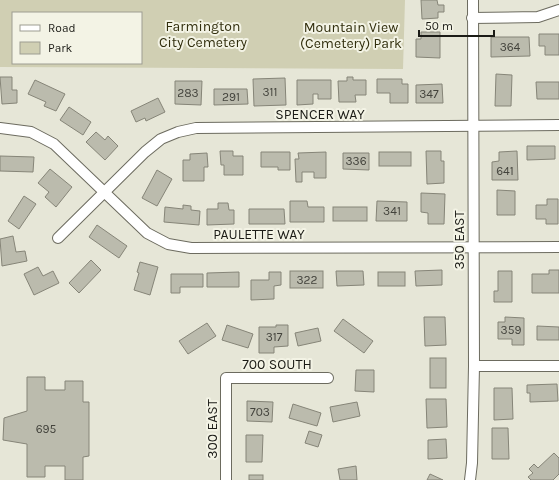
<svg xmlns="http://www.w3.org/2000/svg" width="559" height="480" font-family="Karla,sans-serif">
	<style>
		.green { fill: #d0cfb3; fill-rule: evenodd }
		.building { fill: #bbbbad; stroke: #868578 }
		.lines { fill: none; stroke-linecap: round; stroke-linejoin: round }
		.minor-casing { stroke: #6c6b5f; stroke-width: 12 }
		.minor { stroke: #fff; stroke-width: 10 }
		.labels { text-anchor: middle; dominant-baseline: central; stroke-width: 4; stroke-linejoin: round; paint-order: stroke }
		.number-label { font-size: 12px; fill: #43433c }
		.park-label { font-size: 14px; fill: #312e0d; stroke: #f3f3e5 }
		.street-label { font-size: 14px; fill: #1b1b16; stroke: #f3f3e5 }
	</style>
	<rect width="100%" height="100%" fill="#e6e6d7"/>
	<!-- green -->
	<path class="green" d="M0,0H405L403,69L0,67ZM13,13H141V63H13Z"/>
	<!-- building -->
	<g class="building">
		<polygon points="421,0 437,0 438,5 444,5 444,12 438,12 438,18 422,19"/>
		<polygon points="421,32 440,32 440,58 416,57 416,39 421,39"/>
		<polygon points="539,34 559,34 559,55 545,55 545,46 539,46"/>
		<polygon points="491,37 529,37 530,56 491,57"/>
		<polygon points="496,74 512,75 511,106 495,106"/>
		<polygon points="0,77 12,77 12,90 17,90 17,103 2,104"/>
		<polygon points="347,77 353,77 353,80 366,80 366,95 355,95 356,102 339,102 338,81 347,81"/>
		<polygon points="285,78 286,105 254,106 253,79"/>
		<polygon points="377,79 402,79 402,84 408,84 408,103 390,103 390,93 377,93"/>
		<polygon points="35,80 65,94 56,111 44,106 46,102 28,94"/>
		<polygon points="297,80 331,80 331,99 318,99 318,94 313,94 313,104 297,105"/>
		<polygon points="175,81 202,81 201,105 175,104"/>
		<polygon points="536,82 559,82 559,99 537,99"/>
		<polygon points="442,84 443,103 416,103 416,85"/>
		<polygon points="214,89 247,89 248,104 214,105"/>
		<polygon points="158,98 165,112 146,121 145,118 136,122 131,111"/>
		<polygon points="69,107 91,122 83,135 60,120"/>
		<polygon points="96,132 105,140 108,136 118,146 105,160 86,142"/>
		<polygon points="527,146 555,146 555,159 527,160"/>
		<polygon points="220,151 233,151 233,156 243,156 243,175 224,175 224,165 221,165"/>
		<polygon points="426,151 441,151 441,161 444,161 444,183 427,184"/>
		<polygon points="517,151 518,180 492,180 492,162 499,161 499,152"/>
		<polygon points="261,152 290,152 290,170 278,170 278,167 261,167"/>
		<polygon points="326,152 326,178 314,178 314,172 302,172 302,182 296,182 295,159 299,159 298,153"/>
		<rect x="379" y="152" width="32" height="14"/>
		<polygon points="207,153 208,167 204,167 204,181 183,181 183,160 190,160 190,154"/>
		<polygon points="343,153 369,153 369,170 343,169"/>
		<polygon points="0,156 34,157 33,172 0,171"/>
		<polygon points="50,169 72,187 56,207 45,197 49,192 38,183"/>
		<polygon points="157,170 172,179 157,206 142,198"/>
		<polygon points="497,190 515,191 515,215 497,215"/>
		<polygon points="421,193 445,194 444,224 428,224 428,213 421,212"/>
		<polygon points="24,196 36,204 19,229 8,221"/>
		<polygon points="547,199 558,199 558,224 546,224 546,219 536,219 536,205 547,205"/>
		<polygon points="290,201 307,201 308,207 324,207 324,222 290,222"/>
		<polygon points="377,201 407,202 407,221 376,221"/>
		<polygon points="218,203 228,203 229,210 234,210 234,224 207,225 207,209 218,209"/>
		<polygon points="183,205 191,206 191,210 200,211 199,225 164,222 165,207 183,209"/>
		<rect x="333" y="207" width="34" height="14"/>
		<polygon points="249,209 284,209 285,224 249,224"/>
		<polygon points="97,225 127,246 119,258 89,237"/>
		<polygon points="13,236 16,252 25,251 27,261 2,266 0,239"/>
		<polygon points="91,260 101,270 79,293 69,283"/>
		<polygon points="140,262 158,267 150,295 134,290 139,273 137,272"/>
		<polygon points="38,267 43,276 53,271 59,283 34,295 24,274"/>
		<polygon points="442,270 442,285 416,286 415,271"/>
		<polygon points="549,270 559,270 559,293 532,293 532,274 549,274"/>
		<rect x="290" y="271" width="33" height="17"/>
		<polygon points="336,271 363,271 364,285 337,286"/>
		<polygon points="498,271 512,271 512,302 494,302 494,291 498,291"/>
		<polygon points="239,272 239,287 207,287 207,273"/>
		<polygon points="269,272 281,272 281,285 274,286 274,299 251,300 251,280 269,280"/>
		<rect x="378" y="272" width="27" height="14"/>
		<polygon points="171,274 203,274 203,287 180,287 180,293 171,293"/>
		<polygon points="424,317 445,317 446,345 425,346"/>
		<polygon points="505,317 524,318 524,345 512,345 512,339 498,339 498,322 505,322"/>
		<polygon points="343,319 373,341 364,353 334,331"/>
		<polygon points="207,323 216,336 188,354 179,341"/>
		<polygon points="227,325 253,334 248,348 222,340"/>
		<polygon points="276,325 288,325 288,346 274,347 274,353 259,353 259,327 276,327"/>
		<polygon points="537,326 559,327 559,340 537,340"/>
		<polygon points="318,328 321,341 298,346 295,333"/>
		<rect x="430" y="358" width="16" height="30"/>
		<polygon points="356,370 374,370 374,392 355,391"/>
		<polygon points="27,377 45,377 45,390 65,390 65,381 83,381 83,402 89,402 89,456 83,457 83,480 65,480 65,466 45,466 45,477 27,477 27,444 3,440 4,418 27,411"/>
		<polygon points="557,384 558,401 530,402 530,393 527,393 527,385"/>
		<polygon points="494,388 512,388 513,419 494,420"/>
		<polygon points="426,399 446,399 447,427 427,428"/>
		<polygon points="247,401 273,402 272,422 247,421"/>
		<polygon points="357,402 360,416 333,422 330,407"/>
		<polygon points="293,404 321,413 317,426 289,418"/>
		<polygon points="492,428 508,428 509,459 492,459"/>
		<polygon points="309,431 322,435 318,447 305,443"/>
		<polygon points="246,435 263,435 262,462 246,462"/>
		<polygon points="446,439 447,458 428,459 428,440"/>
		<polygon points="554,453 559,458 559,474 553,480 531,480 528,477 533,473 529,469 534,464 538,468"/>
		<polygon points="356,466 357,480 340,480 338,469"/>
		<polygon points="430,474 443,480 427,480"/>
		<rect x="249" y="475" width="14" height="5"/>
	</g>
	<g class="lines">
		<!-- minor casing -->
		<g class="minor-casing">
			<g id="minor">
				<polyline points="472,18 538,17 559,10"/>
				<polyline points="0,128 31,132 54,144 147,233 168,244 191,248 559,247"/>
				<polyline points="58,238 145,152 161,139 178,132 196,128 559,125"/>
				<polyline points="474,366 559,366"/>
				<polyline points="226,480 226,378 328,378"/>
				<polyline points="470,480 472,463 474,366 473,0"/>
			</g>
		</g>
		<!-- minor -->
		<use href="#minor" class="minor"/>
	</g>
	<g class="labels">
		<!-- number labels -->
		<g class="number-label">
			<text x="510" y="47">364</text>
			<text x="270" y="92">311</text>
			<text x="188" y="93">283</text>
			<text x="429" y="94">347</text>
			<text x="231" y="97">291</text>
			<text x="356" y="161">336</text>
			<text x="505" y="171">641</text>
			<text x="392" y="211">341</text>
			<text x="307" y="280">322</text>
			<text x="511" y="330">359</text>
			<text x="274" y="337">317</text>
			<text x="260" y="412">703</text>
			<text x="46" y="429">695</text>
		</g>
		<!-- park labels -->
		<g class="park-label">
			<text x="203" y="26">Farmington<tspan x="203" dy="16">City Cemetery</tspan></text>
			<text x="351" y="27">Mountain View<tspan x="351" dy="16">(Cemetery) Park</tspan></text>
		</g>
		<!-- street labels -->
		<g class="street-label">
			<text x="320" y="114">SPENCER WAY</text>
			<text x="259" y="234">PAULETTE WAY</text>
			<text transform="translate(459 240) rotate(-90)">350 EAST</text>
			<text x="277" y="364">700 SOUTH</text>
			<text transform="translate(212 429) rotate(-90)">300 EAST</text>
		</g>
	</g>
	<!-- legend -->
	<rect x="12" y="12" width="130" height="52" fill="#f3f3e5" stroke="#9d9d92"/>
	<rect x="20" y="25" width="20" height="6" fill="#ffffff" stroke="#9d9d92"/>
	<text x="48" y="32" font-size="12" fill="#1b1b16">Road</text>
	<rect x="20" y="42" width="20" height="12" fill="#d0cfb3" stroke="#9d9d92"/>
	<text x="48" y="52" font-size="12" fill="#1b1b16">Park</text>
	<!-- scale -->
	<path d="M419 30v6h75v-6" fill="none" stroke="#1b1b16" stroke-width="2"/>
	<text x="425" y="30" font-size="12" fill="#1b1b16" stroke="#f3f3e5" stroke-width="3" paint-order="stroke">50 m</text>
</svg>
